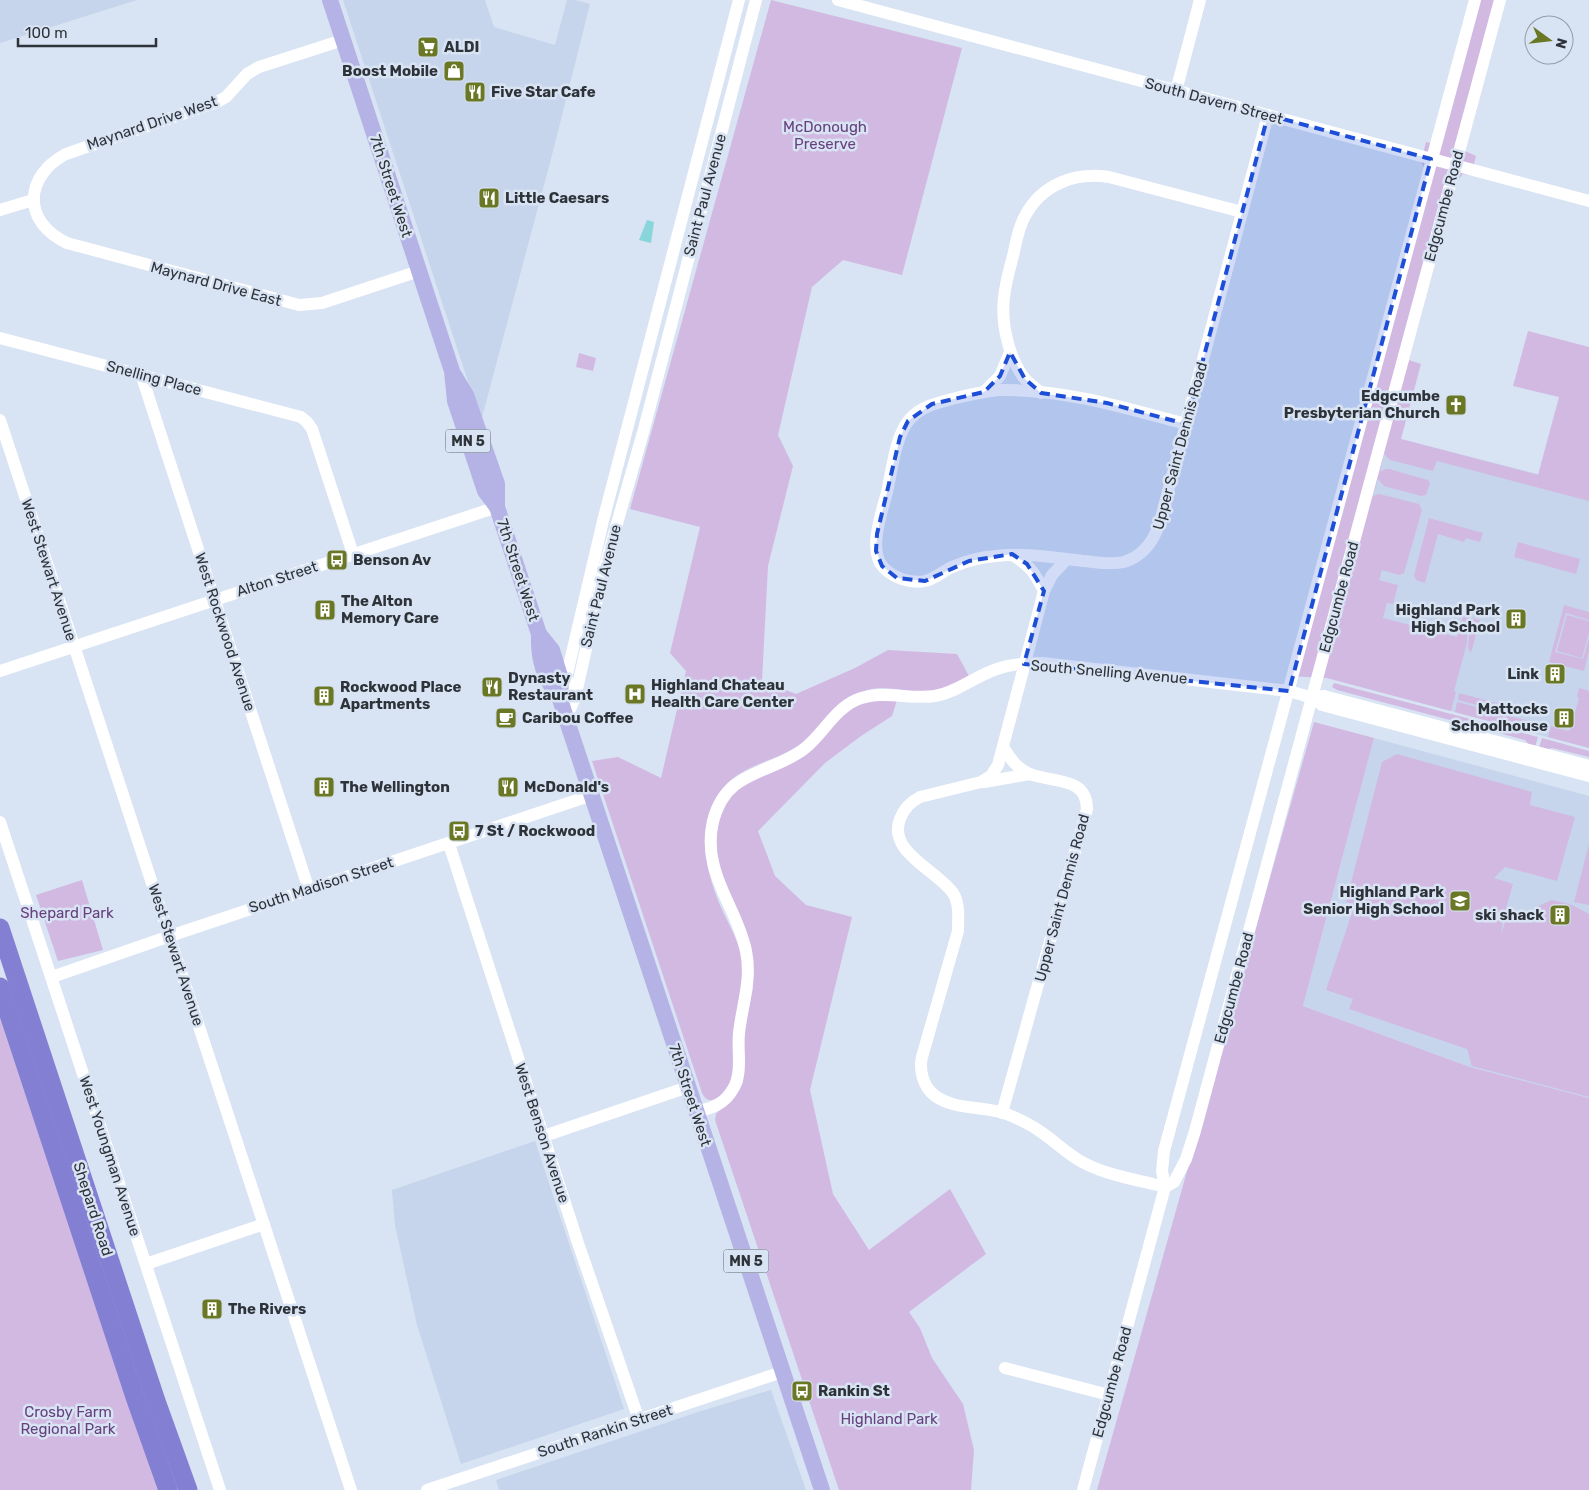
<svg xmlns="http://www.w3.org/2000/svg" width="1589" height="1490" font-family="Rubik,sans-serif">
	<style>
		.built { fill: #c6d5eb }
		.green { fill: #d2b9e2 }
		.water { fill: #88d6db }
		.lines { fill: none; stroke-linecap: round; stroke-linejoin: round }
		.minor { stroke: #fff; stroke-width: 12 }
		.major { stroke: #b5b3e5; stroke-width: 16 }
		.highway { stroke: #8380d4; stroke-width: 19 }
		.marked { fill: #1d4ed8; fill-opacity: 0.2; stroke: #1d4ed8; stroke-width: 4; stroke-dasharray: 10 6; stroke-linejoin: round }
		.labels { text-anchor: middle; dominant-baseline: central; stroke-width: 5; stroke-linejoin: round; paint-order: stroke }
		.shield { fill: #d8e3f3; stroke: #616871; stroke-width: 1 }
		.shield-label { font-size: 14px; font-weight: bold; fill: #2e3339 }
		.poi-label { font-size: 15px; font-weight: bold; fill: #2e3339; stroke: #d8e3f3; text-anchor: start }
		.street-label { font-size: 15px; fill: #2e3339; stroke: #d8e3f3 }
		.park-label { font-size: 15px; fill: #67407e; stroke: #d8e3f3 }
	</style>
	<rect width="100%" height="100%" fill="#d8e3f3"/>
	<!-- built -->
	<g class="built">
		<polygon points="0,0 137,0 0,43"/>
		<polygon points="343,0 485,0 494,27 555,45 567,0 575,0 590,4 552,155 481,421"/>
		<polygon points="1389,436 1589,487 1589,748 1327,678 1326,673"/>
		<polygon points="1374,738 1589,796 1589,1098 1470,1067 1303,1006"/>
		<polygon points="535,1141 624,1409 461,1464 417,1325 395,1225 392,1190"/>
		<polygon points="771,1390 806,1490 499,1490 496,1480 698,1412"/>
	</g>
	<!-- green -->
	<g class="green">
		<path d="M771,0L962,48L902,275L843,260L812,287L778,435L793,466L768,566L762,681L796,694L855,668L888,650L957,654L969,676C955,683 940,692 923,692C905,692 880,683 863,692C857,695 851,702 846,706C830,720 814,735 796,747C772,762 743,765 724,787C695,821 704,867 720,905C728,924 739,940 742,961C745,983 739,1007 737,1029C735,1046 734,1064 731,1081C725,1091 711,1111 702,1093L592,761L618,757L661,778L686,671L670,653L700,527L630,509Z"/>
		<polygon points="1470,0 1505,0 1465,151 1476,156 1471,175 1463,174 1457,181 1409,360 1421,364 1401,439 1538,475 1559,397 1513,386 1528,331 1589,347 1589,501 1437,461 1433,471 1390,460 1384,454 1380,472 1385,469 1389,469 1428,480 1430,484 1426,495 1421,496 1384,486 1378,479 1373,496 1379,494 1419,504 1422,510 1404,573 1399,575 1382,570 1379,580 1398,585 1393,604 1387,603 1383,618 1457,637 1463,616 1469,617 1467,625 1467,643 1454,691 1456,692 1451,711 1327,678 1289,676 1424,167 1421,162 1426,142 1431,143"/>
		<polygon points="579,353 596,358 593,371 576,367"/>
		<polygon points="1429,518 1483,533 1480,542 1466,538 1464,542 1438,534 1425,583 1416,580 1414,575"/>
		<polygon points="1518,542 1580,559 1576,574 1514,557"/>
		<polygon points="1564,605 1589,612 1589,620 1566,613 1555,652 1583,659 1589,638 1589,652 1584,671 1549,662"/>
		<polygon points="1567,615 1589,621 1589,633 1582,658 1557,651"/>
		<polygon points="1471,618 1480,620 1471,653 1468,648"/>
		<polygon points="1334,683 1538,737 1535,747 1530,746 1525,740 1337,690 1332,687"/>
		<polygon points="1579,688 1589,691 1589,748 1548,737 1551,726 1568,731 1570,730 1579,698 1577,697"/>
		<polygon points="1459,693 1515,708 1513,715 1458,700"/>
		<path d="M868,700H897L892,716L861,736L825,763L758,831L775,876L806,905L852,917L810,1090L833,1194L869,1250L950,1189L986,1254L909,1312L920,1328L932,1358L963,1404L974,1450L971,1490H839L715,1120L716,1114L738,1091L743,1083V1036L753,988L717,854C714,830 721,809 736,790L848,710Z"/>
		<polygon points="1457,702 1536,723 1533,733 1455,712"/>
		<polygon points="1314,722 1374,738 1303,1006 1470,1067 1589,1098 1589,1490 1097,1490"/>
		<polygon points="1542,738 1589,751 1589,757 1552,748 1545,750 1539,748"/>
		<polygon points="1397,754 1532,792 1530,805 1575,817 1557,881 1505,867 1494,878 1513,884 1503,919 1501,935 1506,919 1528,923 1534,908 1552,900 1572,905 1589,914 1589,1097 1472,1066 1467,1049 1349,1009 1353,999 1326,990 1355,904 1346,902 1382,762"/>
		<polygon points="1589,844 1589,905 1574,902"/>
		<polygon points="82,880 103,950 58,961 36,895"/>
		<polygon points="0,1008 162,1490 0,1490"/>
	</g>
	<!-- water -->
	<polygon class="water" points="647,220 654,222 651,243 639,240"/>
	<g class="lines">
		<!-- minor -->
		<g class="minor">
			<polyline points="838,0 1589,201"/>
			<path d="M343,40L259,67L247,74L226,97L217,102L66,154C24,176 22,222 67,243L299,305L322,303L419,271"/>
			<polyline points="1176,91 1200,0"/>
			<polyline points="0,210 33,200"/>
			<polyline points="0,338 301,417 307,422 312,429 353,554"/>
			<polyline points="141,374 309,890"/>
			<polyline points="984,392 1000,376 1010,352"/>
			<path d="M1041,393C1036,388 1028,383 1024,378C1016,367 1011,355 1008,343C999,311 1004,288 1013,256C1016,243 1018,228 1025,216C1042,184 1075,172 1109,177L1242,212"/>
			<polyline points="0,420 351,1490"/>
			<path d="M1186,424C1126,408 1064,389 1001,390C984,391 968,395 952,399C936,403 920,407 909,420C895,437 892,471 887,492C882,512 867,552 884,568C894,578 911,584 925,581C935,579 943,571 952,567C966,561 981,557 996,556C1024,552 1055,558 1083,561C1096,562 1111,565 1124,562C1143,556 1153,542 1159,525L1268,115"/>
			<path d="M1014,556C1031,566 1035,574 1044,591"/>
			<path d="M1067,559L1052,575L1044,591L998,765L991,776L981,782L920,797C910,802 904,808 900,819C887,852 937,870 953,893C960,904 958,919 958,931L922,1057C919,1070 923,1086 934,1095C953,1110 982,1106 1004,1113C1017,1118 1030,1124 1041,1132C1056,1142 1068,1155 1084,1163C1109,1176 1138,1180 1165,1187"/>
			<polyline points="0,671 497,507"/>
			<polyline points="567,688 567,674 603,521 739,0"/>
			<polyline points="1313,698 1324,696 1589,766"/>
			<polyline points="566,718 575,698 604,569 644,429 756,0"/>
			<polyline points="984,782 1030,774"/>
			<polyline points="0,822 220,1490"/>
			<polyline points="449,844 578,1243 639,1420"/>
			<polyline points="52,977 170,936 592,795"/>
			<path d="M696,1112C712,1108 725,1104 733,1089C743,1073 737,1051 739,1033C742,1005 752,980 746,951C737,906 701,873 713,821C726,769 770,775 804,749C823,734 834,710 856,700C882,689 909,700 935,696C958,692 975,676 997,669C1011,664 1028,663 1042,663L1289,691L1313,698L1322,705L1589,776"/>
			<path d="M1002,1113L1087,809C1087,776 1052,783 1030,774C1017,769 1010,758 1003,747"/>
			<polyline points="544,1136 688,1087"/>
			<polyline points="1165,1187 1174,1182 1186,1159 1195,1131 1500,0"/>
			<polyline points="146,1264 264,1224"/>
			<polyline points="1005,1368 1109,1395"/>
			<polyline points="427,1490 782,1372"/>
			<polyline points="1083,1490 1165,1187 1162,1171 1164,1151 1475,0"/>
		</g>
		<!-- major -->
		<g class="major">
			<polyline points="330,0 452,371 455,401 485,491 497,507"/>
			<path d="M454,375L466,395L497,484V507L539,634C538,660 544,678 560,699"/>
			<polyline points="539,634 552,650 561,679 560,699 566,718 822,1490"/>
		</g>
		<!-- highway -->
		<g class="highway">
			<polyline points="0,928 156,1401 188,1490"/>
			<polyline points="0,987 135,1397 168,1490"/>
		</g>
	</g>
	<!-- marked area -->
	<path class="marked" d="M1268,115L1431,159L1289,691L1024,664L1044,591L1027,564L1012,554L969,561L925,581L897,578L882,566L876,551L877,534L900,437L908,421L932,404L984,392L1000,376L1010,352L1025,379L1041,393L1107,403L1186,424Z"/>
	<!-- icons -->
	<defs>
		<g id="supermarket-square" transform="scale(1.125)"><rect x="-9" y="-9" width="18" height="18" rx="4" fill="#6a7825" stroke="#d8e3f3"/><path d="M-6-5.5h2.5l.6 2H6L4.5 2H-2.5L-4.4-4H-6ZM-1.5 3.2a1.3 1.3 0 1 0 .1 0ZM3 3.2a1.3 1.3 0 1 0 .1 0Z" fill="#fff"/></g>
		<g id="shop-square" transform="scale(1.125)"><rect x="-9" y="-9" width="18" height="18" rx="4" fill="#6a7825" stroke="#d8e3f3"/><path d="M-5-2.5h2.3a2.7 3.5 0 0 1 5.4 0H5L5.5 6h-11ZM-1.5-2.5h3a1.5 2.3 0 0 0-3 0Z" fill="#fff"/></g>
		<g id="restaurant-square" transform="scale(1.125)"><rect x="-9" y="-9" width="18" height="18" rx="4" fill="#6a7825" stroke="#d8e3f3"/><path d="M-5-6h1v4h1v-4h1v4h1v-4h1v5L-1.5 .5V6h-2V.5L-5-1ZM5-6V6H3V1.5H1.5Q1.5-4 5-6Z" fill="#fff"/></g>
		<g id="church-square" transform="scale(1.125)"><rect x="-9" y="-9" width="18" height="18" rx="4" fill="#6a7825" stroke="#d8e3f3"/><path d="M-1.2-6h2.4v3.5h3.3v2.4h-3.3V6h-2.4V-.1h-3.3v-2.4h3.3Z" fill="#fff"/></g>
		<g id="bus-square" transform="scale(1.125)"><rect x="-9" y="-9" width="18" height="18" rx="4" fill="#6a7825" stroke="#d8e3f3"/><path d="M-5-6H5V4H4V6H2V4H-2V6H-4V4H-5ZM-3.5-4V0h7V-4ZM-3.5 1.2v1.5H-2V1.2ZM2 1.2v1.5H3.5V1.2Z" fill="#fff"/></g>
		<g id="building-square" transform="scale(1.125)"><rect x="-9" y="-9" width="18" height="18" rx="4" fill="#6a7825" stroke="#d8e3f3"/><path d="M-4-6H4V6H1V3H-1V6H-4ZM-2.5-4.3h1.7v1.8h-1.7ZM.8-4.3h1.7v1.8H.8ZM-2.5-1h1.7V.8h-1.7ZM.8-1h1.7V.8H.8Z" fill="#fff"/></g>
		<g id="hospital-square" transform="scale(1.125)"><rect x="-9" y="-9" width="18" height="18" rx="4" fill="#6a7825" stroke="#d8e3f3"/><path d="M-5-5h3v3.5h4V-5h3V5h-3V1.5h-4V5h-3Z" fill="#fff"/></g>
		<g id="cafe-square" transform="scale(1.125)"><rect x="-9" y="-9" width="18" height="18" rx="4" fill="#6a7825" stroke="#d8e3f3"/><path d="M-5.5-4.5H6V0H3Q3 3.5 0 3.5H-2.5Q-5.5 3.5-5.5 0ZM3-3.2v2h1.7v-2ZM-6 4.5H4V6H-6Z" fill="#fff"/></g>
		<g id="school-square" transform="scale(1.125)"><rect x="-9" y="-9" width="18" height="18" rx="4" fill="#6a7825" stroke="#d8e3f3"/><path d="M0-5L7-2L0 1L-7-2ZM-4 1L0 2.5L4 1V4Q0 6-4 4Z" fill="#fff"/></g>
	</defs>
	<g fill-rule="evenodd">
		<use href="#supermarket-square" x="428" y="47"/>
		<use href="#shop-square" x="454" y="71"/>
		<use href="#restaurant-square" x="475" y="92"/>
		<use href="#restaurant-square" x="489" y="198"/>
		<use href="#church-square" x="1456" y="405"/>
		<use href="#bus-square" x="337" y="560"/>
		<use href="#building-square" x="325" y="610"/>
		<use href="#building-square" x="1516" y="619"/>
		<use href="#building-square" x="1555" y="674"/>
		<use href="#restaurant-square" x="492" y="687"/>
		<use href="#hospital-square" x="635" y="694"/>
		<use href="#building-square" x="324" y="696"/>
		<use href="#cafe-square" x="506" y="718"/>
		<use href="#building-square" x="1564" y="718"/>
		<use href="#building-square" x="324" y="787"/>
		<use href="#restaurant-square" x="508" y="787"/>
		<use href="#bus-square" x="459" y="831"/>
		<use href="#school-square" x="1460" y="901"/>
		<use href="#building-square" x="1560" y="915"/>
		<use href="#building-square" x="212" y="1309"/>
		<use href="#bus-square" x="802" y="1391"/>
	</g>
	<g class="labels">
		<!-- shield labels -->
		<g class="shield">
			<rect x="445.5" y="429.5" width="45" height="23" rx="4"/>
			<rect x="723.5" y="1249.5" width="45" height="23" rx="4"/>
		</g>
		<g class="shield-label">
			<text x="468" y="441">MN 5</text>
			<text x="746" y="1261">MN 5</text>
		</g>
		<!-- poi labels -->
		<g class="poi-label">
			<text x="444" y="47">ALDI</text>
			<text x="438" y="71" text-anchor="end">Boost Mobile</text>
			<text x="491" y="92">Five Star Cafe</text>
			<text x="505" y="198">Little Caesars</text>
			<text x="1440" y="396" text-anchor="end">Edgcumbe<tspan x="1440" dy="17">Presbyterian Church</tspan></text>
			<text x="353" y="560">Benson Av</text>
			<text x="341" y="601">The Alton<tspan x="341" dy="17">Memory Care</tspan></text>
			<text x="1500" y="610" text-anchor="end">Highland Park<tspan x="1500" dy="17">High School</tspan></text>
			<text x="1539" y="674" text-anchor="end">Link</text>
			<text x="508" y="678">Dynasty<tspan x="508" dy="17">Restaurant</tspan></text>
			<text x="651" y="685">Highland Chateau<tspan x="651" dy="17">Health Care Center</tspan></text>
			<text x="340" y="687">Rockwood Place<tspan x="340" dy="17">Apartments</tspan></text>
			<text x="1548" y="709" text-anchor="end">Mattocks<tspan x="1548" dy="17">Schoolhouse</tspan></text>
			<text x="522" y="718">Caribou Coffee</text>
			<text x="340" y="787">The Wellington</text>
			<text x="524" y="787">McDonald's</text>
			<text x="475" y="831">7 St / Rockwood</text>
			<text x="1444" y="892" text-anchor="end">Highland Park<tspan x="1444" dy="17">Senior High School</tspan></text>
			<text x="1544" y="915" text-anchor="end">ski shack</text>
			<text x="228" y="1309">The Rivers</text>
			<text x="818" y="1391">Rankin St</text>
		</g>
		<!-- street labels -->
		<g class="street-label">
			<text transform="translate(1214 101) rotate(15)">South Davern Street</text>
			<text transform="translate(152 123) rotate(-19)">Maynard Drive West</text>
			<text transform="translate(391 186) rotate(72)">7th Street West</text>
			<text transform="translate(705 195) rotate(-75)">Saint Paul Avenue</text>
			<text transform="translate(1444 206) rotate(-75)">Edgcumbe Road</text>
			<text transform="translate(216 284) rotate(15)">Maynard Drive East</text>
			<text transform="translate(154 378) rotate(15)">Snelling Place</text>
			<text transform="translate(1180 446) rotate(-75)">Upper Saint Dennis Road</text>
			<text transform="translate(49 570) rotate(72)">West Stewart Avenue</text>
			<text transform="translate(518 570) rotate(72)">7th Street West</text>
			<text transform="translate(277 579) rotate(-18)">Alton Street</text>
			<text transform="translate(601 586) rotate(-76)">Saint Paul Avenue</text>
			<text transform="translate(1339 597) rotate(-75)">Edgcumbe Road</text>
			<text transform="translate(225 632) rotate(72)">West Rockwood Avenue</text>
			<text transform="translate(1109 672) rotate(5)">South Snelling Avenue</text>
			<text transform="translate(321 885) rotate(-18)">South Madison Street</text>
			<text transform="translate(1062 898) rotate(-75)">Upper Saint Dennis Road</text>
			<text transform="translate(176 955) rotate(72)">West Stewart Avenue</text>
			<text transform="translate(1234 988) rotate(-75)">Edgcumbe Road</text>
			<text transform="translate(690 1095) rotate(72)">7th Street West</text>
			<text transform="translate(542 1133) rotate(72)">West Benson Avenue</text>
			<text transform="translate(110 1156) rotate(72)">West Youngman Avenue</text>
			<text transform="translate(93 1209) rotate(72)">Shepard Road</text>
			<text transform="translate(1112 1382) rotate(-75)">Edgcumbe Road</text>
			<text transform="translate(605 1431) rotate(-18)">South Rankin Street</text>
		</g>
		<!-- park labels -->
		<g class="park-label">
			<text x="825" y="127">McDonough<tspan x="825" dy="17">Preserve</tspan></text>
			<text x="67" y="913">Shepard Park</text>
			<text x="68" y="1412">Crosby Farm<tspan x="68" dy="17">Regional Park</tspan></text>
			<text x="889" y="1419">Highland Park</text>
		</g>
	</g>
	<!-- north arrow -->
	<g transform="translate(1549 40) rotate(105)"><circle r="24" fill="#d8e3f3" stroke="#949da9"/>
	<path d="M0-4L9 19L0 12L-9 19Z" fill="#6a7825"/>
	<text y="-8" font-size="14" font-weight="bold" text-anchor="middle" fill="#2e3339">N</text>
	</g>
	<!-- scale -->
	<path d="M18 38v8h138v-8" fill="none" stroke="#2e3339" stroke-width="2.5"/>
	<text x="25" y="38" font-size="15" fill="#2e3339" stroke="#d8e3f3" stroke-width="4" paint-order="stroke">100 m</text>
</svg>
